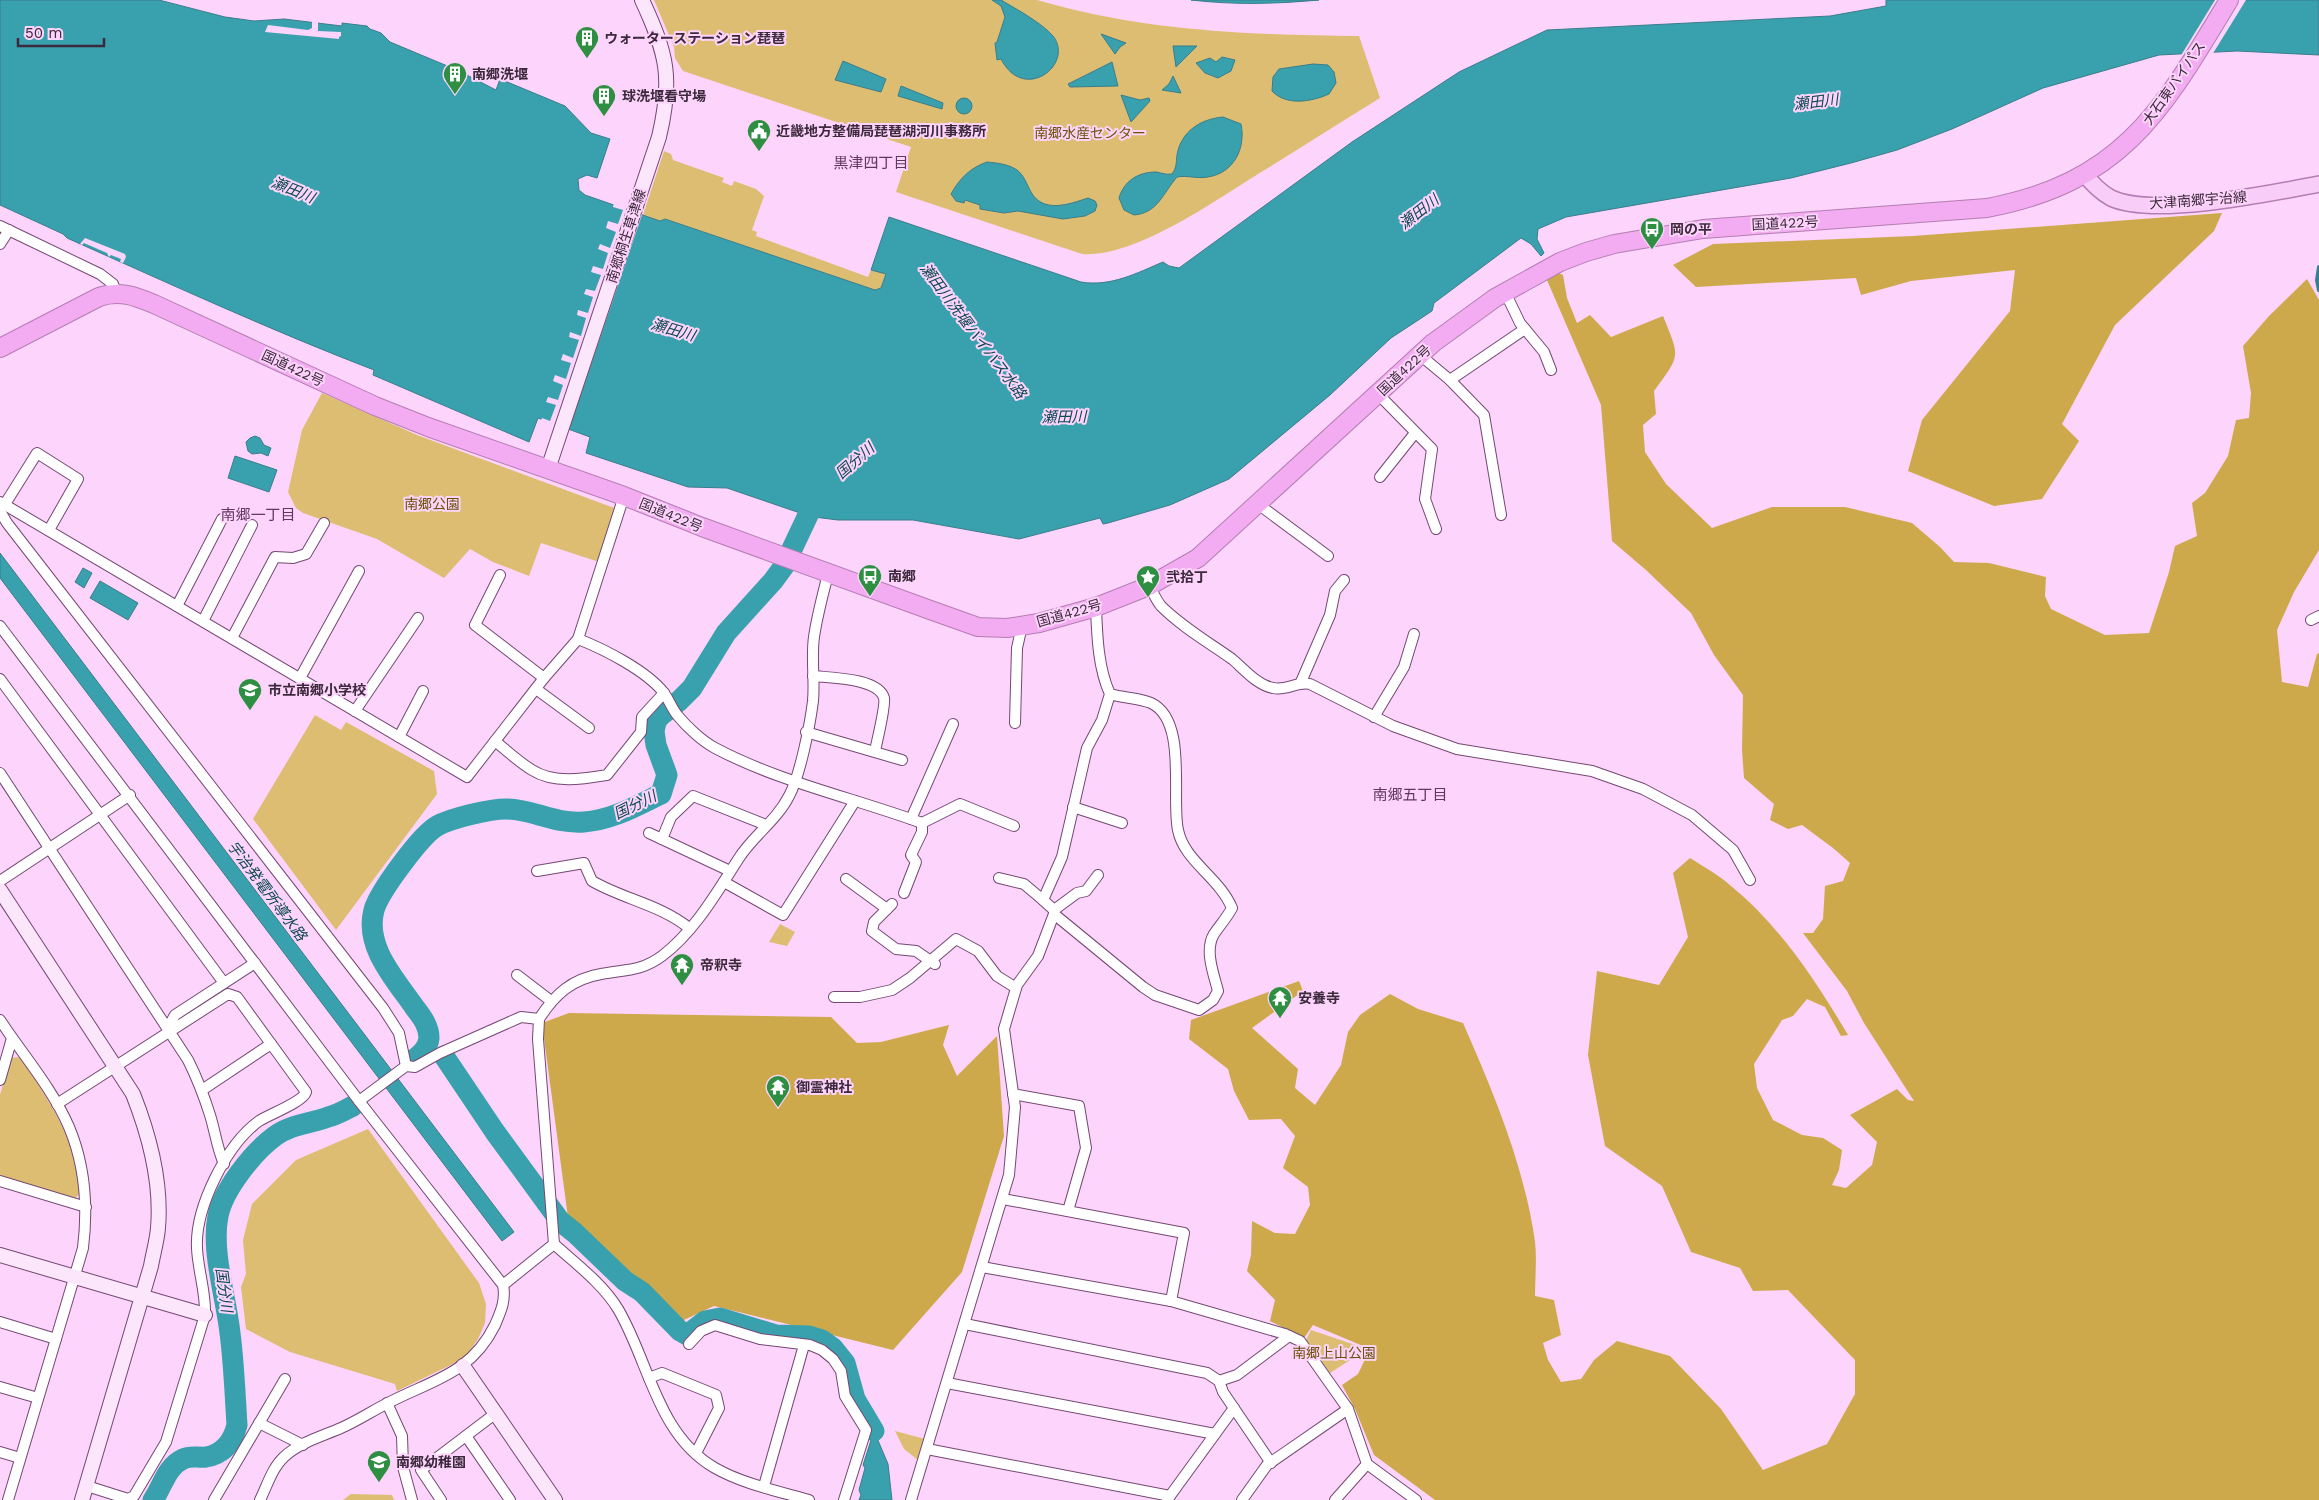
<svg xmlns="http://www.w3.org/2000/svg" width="2319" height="1500" font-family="'Work Sans','Noto Sans JP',sans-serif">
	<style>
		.green { fill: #ddbd71 }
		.forest { fill: #cda94c }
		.water { fill: #39a1ae; stroke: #3a7d8c }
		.pier { fill: #fdd4fb }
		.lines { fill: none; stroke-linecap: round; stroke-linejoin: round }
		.stream { stroke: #3a7d8c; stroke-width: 4 }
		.river { stroke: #39a1ae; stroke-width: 21 }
		.street-casing { stroke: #744873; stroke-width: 12 }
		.secondary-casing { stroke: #744873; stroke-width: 16 }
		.primary-casing { stroke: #b37eb2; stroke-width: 18 }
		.highway-casing { stroke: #b37eb2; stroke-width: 20 }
		.street { stroke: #fff; stroke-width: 10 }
		.secondary { stroke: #fbe6fb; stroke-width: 14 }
		.primary { stroke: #f8cdf7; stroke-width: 15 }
		.highway { stroke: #f3acf1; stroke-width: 18 }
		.labels { text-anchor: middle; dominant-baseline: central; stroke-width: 4; stroke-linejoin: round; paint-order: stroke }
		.poi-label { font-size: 14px; font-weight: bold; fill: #3c293c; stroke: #fdd4fb; text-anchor: start }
		.street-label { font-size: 14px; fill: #3c293c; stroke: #fdd4fb }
		.park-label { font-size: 14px; fill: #6a5107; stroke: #fdd4fb }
		.water-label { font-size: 15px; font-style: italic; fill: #0c4951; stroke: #fdd4fb }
		.neighbourhood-label { font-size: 15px; fill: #613761; stroke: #fdd4fb }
	</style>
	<rect width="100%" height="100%" fill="#fdd4fb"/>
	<!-- green -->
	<g class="green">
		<path d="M654,0H1037C1142,31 1250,35 1359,36L1380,98C1341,122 1302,147 1263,171C1217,199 1136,258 1082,254L896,192L911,147L683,71L675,58L674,47Z"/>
		<polygon points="664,151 671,154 673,160 724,178 722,182 732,186 734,181 756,189 764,196 752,230 757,232 756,236 868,277 871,270 886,273 881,288 875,290 665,219 660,221 643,215"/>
		<polygon points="322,393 417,435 617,509 599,562 541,543 529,576 493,562 470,549 444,578 377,539 303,513 296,508 288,492 302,430"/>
		<polygon points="315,715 341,730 346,722 434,771 437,794 336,930 253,819"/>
		<polygon points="780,924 795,932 787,946 769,942"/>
		<path d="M20,1057C51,1103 73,1136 82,1192L75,1198L0,1175V1095L11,1058Z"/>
		<polygon points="368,1129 479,1283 486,1304 485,1323 478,1339 465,1358 397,1391 395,1384 290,1352 246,1329 241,1287 246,1274 243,1240 252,1204 296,1160"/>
		<polygon points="1311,1330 1367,1349 1330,1373 1306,1340"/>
		<polygon points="895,1431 925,1439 919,1461 904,1449"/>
		<polygon points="351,1494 392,1495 394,1500 343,1500"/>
	</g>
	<!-- forest -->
	<g class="forest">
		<polygon points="2222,213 2214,231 2115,325 2062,424 2079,441 2042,499 1994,506 1908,471 1922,420 2010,311 2015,270 1911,281 1861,295 1856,278 1696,287 1673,265 1713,244 1913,236"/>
		<path d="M1556,272L1563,275L1567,298L1577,323L1590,315L1611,337L1663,316C1680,358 1681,354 1654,391L1656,414L1643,425L1645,452L1666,484L1712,528L1772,507H1845L1912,523L1940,547L1954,562L1989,563L2046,577L2045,596L2051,609L2105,635L2149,633L2169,572L2175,546L2197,536L2192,503L2205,493L2228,456L2236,420L2249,418L2251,393L2243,346L2269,316L2307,279L2319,300V550L2294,592L2277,630L2282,682L2308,687L2317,654L2319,653V1500H1435L1374,1455L1355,1409L1342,1385L1358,1374L1370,1349L1313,1325L1304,1338L1270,1321L1275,1300L1247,1271L1251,1255L1252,1221L1275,1233L1295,1234L1310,1205L1308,1187L1283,1168L1295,1136L1281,1119L1249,1120L1234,1091L1228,1069L1189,1039L1191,1020L1299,981L1303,991L1252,1028L1298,1069L1295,1088L1315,1105L1341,1065L1348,1032L1360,1015L1390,994L1418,1009L1463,1023C1493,1091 1525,1168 1535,1242C1537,1259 1535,1278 1535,1296L1554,1300L1561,1335L1543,1343L1548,1360L1561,1382L1581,1379L1594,1360L1617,1341L1670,1356L1721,1409L1763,1470L1827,1444L1855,1394V1360L1788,1290L1753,1291L1740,1268L1691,1252L1662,1186L1605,1146L1588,1055L1597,971L1659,985L1688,937L1673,873L1690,858C1704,867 1719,875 1731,886C1780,926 1816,981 1848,1035L1841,1036L1825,1007L1807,999L1793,1016L1782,1020L1754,1064L1757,1088L1773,1120L1802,1135L1823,1138L1842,1150L1839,1170L1832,1185L1846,1188L1872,1165L1877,1142L1850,1115L1897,1089L1908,1100L1914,1101L1864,1023L1847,991L1803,933H1813L1823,919L1825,886L1843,881L1850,863L1833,848L1802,825L1788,829L1770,820L1774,804L1744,778L1742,750L1743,695L1714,655L1691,613L1646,570L1612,541L1601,405L1547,280Z"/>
		<polygon points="569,1013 831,1017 857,1043 881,1042 949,1025 943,1045 957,1076 997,1036 1004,1136 962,1272 893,1350 714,1306 673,1325 569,1225 542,1023"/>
	</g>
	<!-- water -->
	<g class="water">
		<path d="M0,0H159L225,17L254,21L284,19L342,26V23L367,26L370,29L381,33L390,42L457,70L496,90L500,79L565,106L591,133L610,139L597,178L587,175L578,179L579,190L585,195L660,221L665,219L875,290L881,288L886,274L871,270L889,217L1081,282C1111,287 1137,273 1163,262L1169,266L1179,268L1352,142L1459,72L1547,30L1830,16L1886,6V0H2319V55L2237,51L2159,55L2043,88L1952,129L1897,150L1851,163L1791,178L1566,217L1538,229L1537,239L1544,253L1541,256L1531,244L1521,238L1434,303L1432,311L1391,338L1330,395L1229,479L1170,505L1108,523L1103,524L1100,518L1019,539L913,520H838L814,517L802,541L790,538L800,513L727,488L688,487L586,453L590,437L538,418L529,442L373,375L374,370C270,330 168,283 67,238L63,234L0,205Z"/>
		<path d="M992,0H1001C1016,9 1042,23 1053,36C1075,64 1024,104 1001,59L997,60L995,43L997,42L1005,17L1001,6Z"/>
		<path d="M1191,0H1319C1276,4 1234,5 1191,0Z"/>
		<polygon points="1101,34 1126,43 1120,47 1115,54"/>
		<polygon points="1173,46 1197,46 1176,67"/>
		<polygon points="1222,57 1235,60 1231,71 1218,78 1205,73 1196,63 1210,58 1216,62"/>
		<polygon points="843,61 886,79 881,92 835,80"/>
		<polygon points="1112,62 1118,86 1070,87 1068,84"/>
		<path d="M1313,64L1328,65L1334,72L1336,83L1329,94C1311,102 1286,106 1272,91L1273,77L1279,69Z"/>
		<polygon points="1173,76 1181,93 1162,90 1169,84"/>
		<polygon points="901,86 943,103 942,109 898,96"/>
		<polygon points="1121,95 1140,100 1149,98 1150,101 1131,122"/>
		<circle cx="964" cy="106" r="8"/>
		<path d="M1223,117L1241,124C1246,148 1234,173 1208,177C1197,179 1187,175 1177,177C1163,193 1158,213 1134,215L1124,210L1119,198C1124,181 1138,172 1156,172C1162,173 1166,175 1172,174C1177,167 1176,163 1177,155C1181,131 1201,119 1223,117Z"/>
		<path d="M987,162C997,163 1008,164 1017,170C1024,175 1027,185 1031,192C1043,214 1070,204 1088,198L1095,201L1097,205L1095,211L1085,216L1063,219L1018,211L1004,213L980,209V205L965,200L964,203L956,201L951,194C960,178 970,168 987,162Z"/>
		<polygon points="255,436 260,438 264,445 271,448 268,456 261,453 252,454 248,451 246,442 250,438"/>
		<polygon points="235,456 277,470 269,492 228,478"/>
		<polygon points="0,553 514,1232 502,1241 0,578"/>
		<polygon points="83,568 92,573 84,588 75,582"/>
		<polygon points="100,581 138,603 128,620 90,598"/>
		<polygon points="874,1431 888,1464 892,1500 859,1500 861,1495 859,1490 865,1468 863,1465"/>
	</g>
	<!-- pier -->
	<g class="pier">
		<polygon points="2215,0 2246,0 2212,55 2180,57"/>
		<polygon points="312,20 318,21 318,31 341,32 341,36 339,37 339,39 265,32 268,25 308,30 312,28"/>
		<polygon points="614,202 643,212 568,432 540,422 542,418 550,421 556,405 546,402 548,397 558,400 563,385 553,381 555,375 566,379 571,363 561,360 563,354 573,358 579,340 569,337 570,332 581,336 586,318 577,315 578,310 588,313 593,297 584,294 586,289 595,291 601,275 591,272 593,266 603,269 608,253 598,249 600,244 610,248 616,232 606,228 608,221 618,224 623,210 613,207"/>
		<polygon points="85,238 125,254 126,257 123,263 120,262 121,259 111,255 109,257 107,253 84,243 82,245 80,244"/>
	</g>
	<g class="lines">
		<!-- stream -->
		<polyline class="stream" points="2319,267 2317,280 2319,290"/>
		<!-- river -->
		<g class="river">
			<polyline points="444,1056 495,1132 560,1221 575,1233 625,1281 642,1292 680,1331 687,1335 705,1321 720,1318 776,1335 809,1336 822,1340 833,1348 845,1363 855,1399 874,1431"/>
			<path d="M412,1061C420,1055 428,1049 429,1038C429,1026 422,1017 415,1008C396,980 364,947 374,910C379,892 421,835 437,826C451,818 490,809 506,809C534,809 552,824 584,822C612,820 636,806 661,794L667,775L656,745L654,731L656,722L659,717L679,701L692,688L726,633L773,581L784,566L809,513"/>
			<path d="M153,1500C163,1486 166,1467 183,1459C191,1455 198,1458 206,1457C224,1454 233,1441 237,1425C235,1394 234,1364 230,1333C226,1297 211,1251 218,1216C223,1190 253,1152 275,1136C291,1124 310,1124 328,1117C337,1115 345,1110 353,1106"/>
		</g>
		<!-- street casing -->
		<g class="street-casing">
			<g id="street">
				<polyline points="0,226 100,274 113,284 116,293"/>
				<polyline points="0,244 9,230"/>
				<polyline points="1505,292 1520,323 1544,352 1551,370"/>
				<polyline points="1420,355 1450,380 1484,415 1501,515"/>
				<polyline points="1450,380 1525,329"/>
				<polyline points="1378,394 1432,449 1425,499 1436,529"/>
				<polyline points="1380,477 1415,433"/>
				<polyline points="0,502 467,777 544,678 578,639 624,496"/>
				<polyline points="5,504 37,453 78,479 49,530"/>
				<polyline points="1258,504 1328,556"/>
				<polyline points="0,511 7,523 383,1008 399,1033 406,1066"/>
				<polyline points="500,575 475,625 544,678"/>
				<path d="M1149,586C1153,592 1156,600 1161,606C1182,627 1208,642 1232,659C1244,669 1257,685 1273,688C1287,691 1297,681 1310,684L1393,726L1457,749L1592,771L1643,789L1692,815L1733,850L1750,880"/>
				<polyline points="177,606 222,519"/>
				<path d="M1096,607C1097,635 1098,668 1110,694L1102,720L1087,748L1062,857L1043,900L1054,910V914L1143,987L1155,995L1199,1010L1213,1000L1218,991C1214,975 1204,950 1214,934C1220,925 1226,919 1232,908C1219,877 1184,861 1178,830C1171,799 1188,720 1151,703C1140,698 1123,698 1110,694"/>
				<polyline points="2311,620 2319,616"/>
				<polyline points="203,621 252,525"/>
				<path d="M0,626L359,1101L503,1285C506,1300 501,1311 495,1325C471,1374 432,1380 388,1403C372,1411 357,1421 341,1428C323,1436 298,1443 284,1457C272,1468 267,1486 260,1500"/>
				<polyline points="232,638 275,557 293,558 306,554 324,523"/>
				<path d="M578,639C604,649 647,671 664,693C669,700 672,709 678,716C687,727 702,741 715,748C779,782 854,798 922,823L960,804L1014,826"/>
				<path d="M813,676C831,678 878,678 884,698C886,705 877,741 875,751"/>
				<polyline points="300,678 359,571"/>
				<polyline points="0,679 224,983"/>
				<polyline points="1301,682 1330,615 1335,591 1344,580"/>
				<polyline points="536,689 589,728"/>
				<polyline points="355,711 418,618"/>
				<polyline points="1374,717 1404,667 1414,634"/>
				<polyline points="1015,723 1017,648 1022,626"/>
				<polyline points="806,732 902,760"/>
				<polyline points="399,737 423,691"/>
				<path d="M495,741C507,751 519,762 532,770C554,784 583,779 607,775L641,732L642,717L664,693"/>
				<path d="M0,773L188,1060C197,1078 204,1096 210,1115C215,1131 217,1148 224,1164"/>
				<polyline points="1073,807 1122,823"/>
				<polyline points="911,819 953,724"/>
				<polyline points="649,833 730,871"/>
				<polyline points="662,839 671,817 693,796 766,825"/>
				<path d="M537,871L584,863L592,881C623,899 661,905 689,928"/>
				<polyline points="999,878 1024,884 1043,900"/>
				<polyline points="846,879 887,909"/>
				<polyline points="0,881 130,795"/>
				<polyline points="724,882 783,915 855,801"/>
				<polyline points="904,893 916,862 911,855 922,832 922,823"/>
				<polyline points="892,904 874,922 872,931 896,949 916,951 935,964"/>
				<polyline points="1054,910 1077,893 1086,891 1098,875"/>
				<polyline points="517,975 551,1001"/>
				<polyline points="834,997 860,997 892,990 910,978 956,939 978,951 997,976 1016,988"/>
				<polyline points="539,1019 538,1039 554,1244"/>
				<path d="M0,1020C23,1055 52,1088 69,1127C85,1165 88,1207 83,1248L8,1500"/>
				<polyline points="171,1031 171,1022 175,1015 255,963"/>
				<polyline points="0,1080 12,1038"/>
				<polyline points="202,1090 271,1044"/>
				<polyline points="1013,1094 1079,1106 1086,1148 1068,1211"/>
				<path d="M359,1101L406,1066L415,1067L440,1053L521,1017L539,1019C555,994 572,979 601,974C626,969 640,972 662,956C695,931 717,892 739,858C753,836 777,820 789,796C800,776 810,725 813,701C815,680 811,658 814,637C817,616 823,594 828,574"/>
				<path d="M57,1104L228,994L237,997L306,1092C303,1102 270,1114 259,1121C226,1145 195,1208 197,1248C198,1271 206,1292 205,1315L166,1442L134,1496L128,1499L87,1486"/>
				<polyline points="0,1181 86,1207"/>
				<polyline points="1003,1199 1184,1233 1171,1301"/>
				<polyline points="982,1267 1171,1301 1285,1334 1300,1341 1348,1409 1367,1464 1416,1500"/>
				<path d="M503,1285L554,1244C576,1264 602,1283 618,1309C649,1361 657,1435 715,1468C743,1484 778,1491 809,1500"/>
				<polyline points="0,1322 56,1339"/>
				<polyline points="965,1324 1207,1373 1219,1381 1223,1392 1271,1463"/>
				<polyline points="689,1344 701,1331 715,1325 760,1339 810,1345 822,1350 833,1359 841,1371 845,1396 866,1430 844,1500"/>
				<polyline points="649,1378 662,1373 716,1395 719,1408 696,1453"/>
				<polyline points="1219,1381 1237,1375 1289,1336"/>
				<polyline points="947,1383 1215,1434"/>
				<polyline points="0,1387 38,1398"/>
				<polyline points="387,1403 402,1436 403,1467 412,1500"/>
				<polyline points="259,1423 303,1445"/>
				<polyline points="466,1436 510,1500"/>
				<polyline points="927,1449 1170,1496"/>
				<polyline points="0,1452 20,1458"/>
				<polyline points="764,1486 804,1345"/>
				<polyline points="214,1500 285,1379"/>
				<polyline points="441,1500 421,1470 496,1413"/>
				<polyline points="911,1500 1009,1175 1015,1107 1004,1029 1017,985 1038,956 1054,914"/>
				<polyline points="1167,1500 1234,1408"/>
				<polyline points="1242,1500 1267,1465 1348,1409"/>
				<polyline points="1335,1500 1367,1464"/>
			</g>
		</g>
		<!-- secondary casing -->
		<g class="secondary-casing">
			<g id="secondary">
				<path d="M548,469L659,137C673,78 667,54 642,0"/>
				<path d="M0,890L133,1094C150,1137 162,1182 158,1228C157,1241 153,1254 151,1266L82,1500"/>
				<polyline points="0,1255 205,1315"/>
				<polyline points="463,1366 555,1500"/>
			</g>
		</g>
		<!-- primary casing -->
		<g class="primary-casing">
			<path id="primary" d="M2085,175C2093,184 2100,192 2111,198C2153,218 2272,193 2319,184"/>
		</g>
		<!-- highway casing -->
		<g class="highway-casing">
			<path id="highway" d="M0,348L99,297C119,290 135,296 154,304L375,406L428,427L624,496L702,527L933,611L978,627L1007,628L1039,623L1096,607L1149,586L1198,558L1433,343L1495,298L1560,262L1586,252L1614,244L1703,229L1987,208C2123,182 2162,111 2229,0"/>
		</g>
		<!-- street -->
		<use href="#street" class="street"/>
		<!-- secondary -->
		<use href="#secondary" class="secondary"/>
		<!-- primary -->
		<use href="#primary" class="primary"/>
		<!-- highway -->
		<use href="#highway" class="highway"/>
	</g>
	<!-- icons -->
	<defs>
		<g id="building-pin" transform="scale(1.25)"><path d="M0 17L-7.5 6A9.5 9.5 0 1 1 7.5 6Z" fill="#2e8f43" stroke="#fdd4fb"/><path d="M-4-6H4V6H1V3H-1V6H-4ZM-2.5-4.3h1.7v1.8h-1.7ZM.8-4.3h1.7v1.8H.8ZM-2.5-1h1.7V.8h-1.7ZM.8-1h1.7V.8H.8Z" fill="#fff"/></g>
		<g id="civic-pin" transform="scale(1.25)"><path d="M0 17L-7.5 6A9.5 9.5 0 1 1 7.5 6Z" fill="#2e8f43" stroke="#fdd4fb"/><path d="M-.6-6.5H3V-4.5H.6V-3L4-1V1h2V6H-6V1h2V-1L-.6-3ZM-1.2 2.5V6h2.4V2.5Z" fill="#fff"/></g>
		<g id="bus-pin" transform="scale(1.25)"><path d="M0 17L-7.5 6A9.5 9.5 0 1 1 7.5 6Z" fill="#2e8f43" stroke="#fdd4fb"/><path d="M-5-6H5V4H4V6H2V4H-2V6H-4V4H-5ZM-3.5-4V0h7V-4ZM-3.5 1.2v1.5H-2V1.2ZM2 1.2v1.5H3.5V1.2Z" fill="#fff"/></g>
		<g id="sight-pin" transform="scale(1.25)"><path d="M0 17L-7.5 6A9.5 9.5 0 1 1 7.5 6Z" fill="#2e8f43" stroke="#fdd4fb"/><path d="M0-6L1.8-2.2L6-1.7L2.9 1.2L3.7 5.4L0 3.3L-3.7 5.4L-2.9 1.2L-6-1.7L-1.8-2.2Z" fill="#fff"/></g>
		<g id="school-pin" transform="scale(1.25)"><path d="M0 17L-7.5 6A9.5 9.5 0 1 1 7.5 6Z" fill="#2e8f43" stroke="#fdd4fb"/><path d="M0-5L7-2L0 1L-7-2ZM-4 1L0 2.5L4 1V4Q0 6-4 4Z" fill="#fff"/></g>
		<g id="temple-pin" transform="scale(1.25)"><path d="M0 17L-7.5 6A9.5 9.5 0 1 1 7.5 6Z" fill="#2e8f43" stroke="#fdd4fb"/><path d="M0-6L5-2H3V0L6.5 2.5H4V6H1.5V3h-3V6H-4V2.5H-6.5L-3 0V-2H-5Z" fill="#fff"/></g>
	</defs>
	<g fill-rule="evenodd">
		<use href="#building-pin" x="587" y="38"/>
		<use href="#building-pin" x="455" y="74"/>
		<use href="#building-pin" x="604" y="96"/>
		<use href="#civic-pin" x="759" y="131"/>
		<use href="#bus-pin" x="1652" y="229"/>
		<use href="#bus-pin" x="870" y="576"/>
		<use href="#sight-pin" x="1148" y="577"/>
		<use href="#school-pin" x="250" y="690"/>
		<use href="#temple-pin" x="682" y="965"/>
		<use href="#temple-pin" x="1280" y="998"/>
		<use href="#temple-pin" x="778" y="1087"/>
		<use href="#school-pin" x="379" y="1462"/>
	</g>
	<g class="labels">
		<!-- poi labels -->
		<g class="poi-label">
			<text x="604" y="38">ウォーターステーション琵琶</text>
			<text x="472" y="74">南郷洗堰</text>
			<text x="622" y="96">球洗堰看守場</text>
			<text x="776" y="131">近畿地方整備局琵琶湖河川事務所</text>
			<text x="1670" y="229">岡の平</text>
			<text x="888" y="576">南郷</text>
			<text x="1166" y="577">弐拾丁</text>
			<text x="268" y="690">市立南郷小学校</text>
			<text x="700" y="965">帝釈寺</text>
			<text x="1298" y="998">安養寺</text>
			<text x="796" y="1087">御霊神社</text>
			<text x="396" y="1462">南郷幼稚園</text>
		</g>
		<!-- street labels -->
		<g class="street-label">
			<text transform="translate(2174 83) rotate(-55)">大石東バイパス</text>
			<text transform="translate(2198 200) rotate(-4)">大津南郷宇治線</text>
			<text transform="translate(1785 223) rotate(-3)">国道422号</text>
			<text transform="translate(626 236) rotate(-72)">南郷桐生草津線</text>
			<text transform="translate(293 368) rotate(25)">国道422号</text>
			<text transform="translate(1404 370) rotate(-43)">国道422号</text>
			<text transform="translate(671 515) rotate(22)">国道422号</text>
			<text transform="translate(1069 613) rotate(-16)">国道422号</text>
		</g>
		<!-- park labels -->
		<g class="park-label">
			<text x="1090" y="133">南郷水産センター</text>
			<text x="432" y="504">南郷公園</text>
			<text x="1334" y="1353">南郷上山公園</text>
		</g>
		<!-- water labels -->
		<g class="water-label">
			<text transform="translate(1816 102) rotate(-7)">瀬田川</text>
			<text transform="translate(293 190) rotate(22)">瀬田川</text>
			<text transform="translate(1419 212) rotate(-38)">瀬田川</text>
			<text transform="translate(673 330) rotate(16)">瀬田川</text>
			<text transform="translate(973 331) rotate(53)">瀬田川洗堰バイパス水路</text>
			<text transform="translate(1064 417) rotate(-1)">瀬田川</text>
			<text transform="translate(855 461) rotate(-41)">国分川</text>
			<text transform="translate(635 805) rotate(-26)">国分川</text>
			<text transform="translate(267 891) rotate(53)">宇治発電所導水路</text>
			<text transform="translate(224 1290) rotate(82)">国分川</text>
		</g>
		<!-- neighbourhood labels -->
		<g class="neighbourhood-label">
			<text x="871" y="163">黒津四丁目</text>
			<text x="258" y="515">南郷一丁目</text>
			<text x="1410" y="795">南郷五丁目</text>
		</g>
	</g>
	<!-- scale -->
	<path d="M18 38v8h86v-8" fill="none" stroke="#3c293c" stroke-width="2.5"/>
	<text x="25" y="38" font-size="15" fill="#3c293c" stroke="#fdd4fb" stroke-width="4" paint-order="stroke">50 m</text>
</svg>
